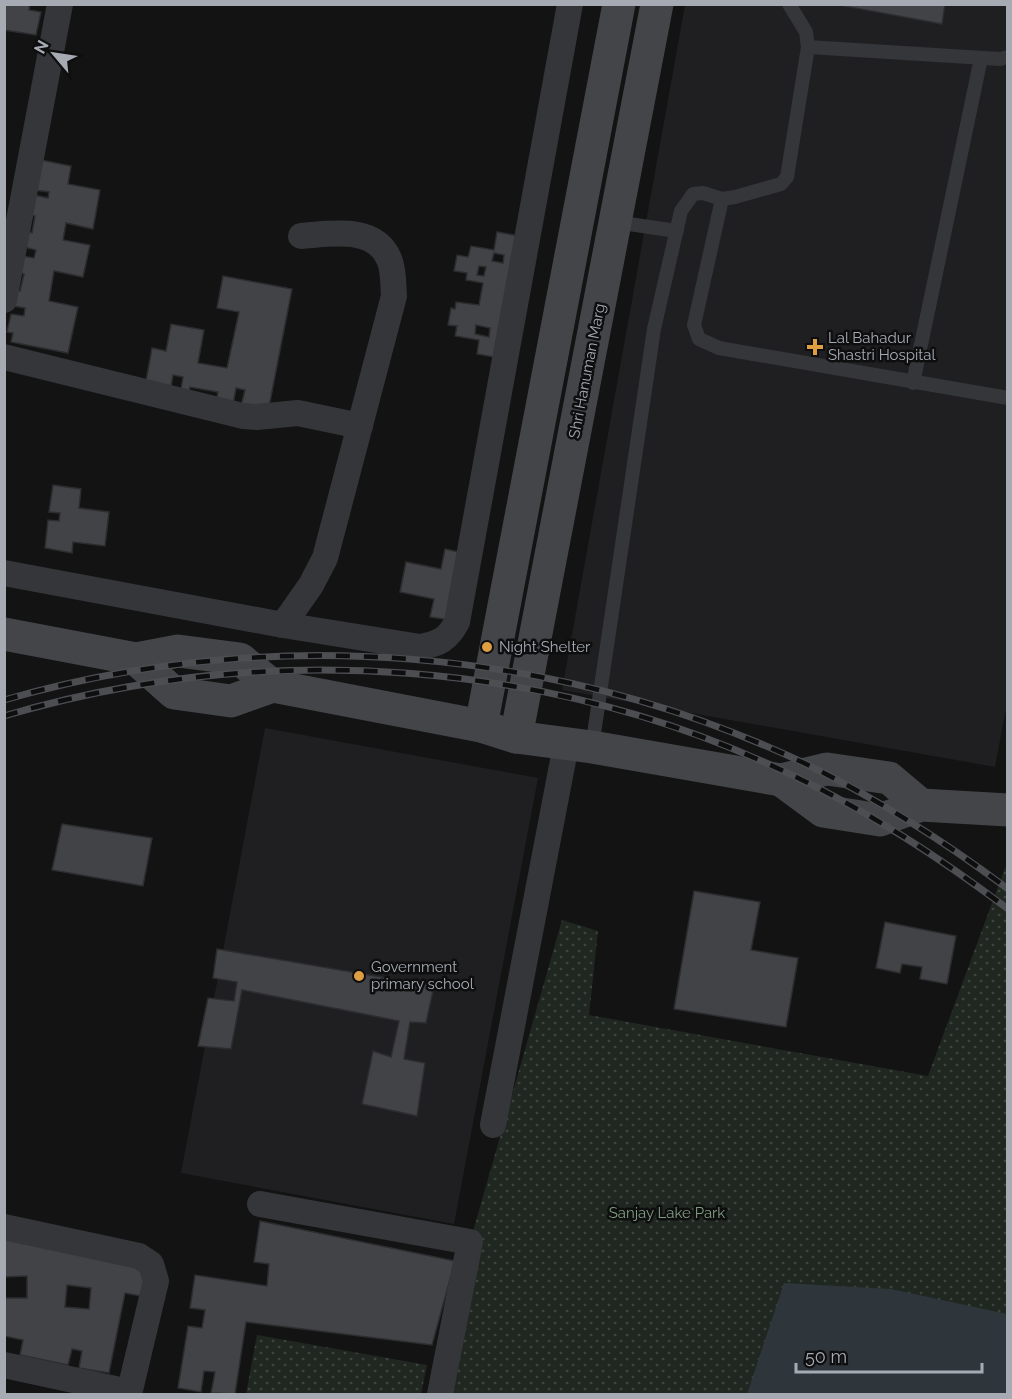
<svg xmlns="http://www.w3.org/2000/svg" width="1012" height="1399" font-family="Raleway,sans-serif">
	<style>
		.built { fill: #1f1f21 }
		.park { fill: url(#park-dots) }
		.water { fill: #2e363c }
		.building { fill: #424347; stroke: #2d2d30; stroke-width: 1.5; fill-rule: evenodd }
		.lines { fill: none; stroke-linecap: round; stroke-linejoin: round }
		.lane { stroke: #343639; stroke-width: 14 }
		.street { stroke: #343639; stroke-width: 26 }
		.secondary { stroke: #434549; stroke-width: 33 }
		.rail-casing { stroke: #4c4e52; stroke-width: 7 }
		.rail { stroke: #0e0e0f; stroke-width: 4.5; stroke-dasharray: 14; stroke-linecap: butt }
		.poi-dot { fill: #de9e41; stroke: #0e0e0f; stroke-width: 2 }
		.labels { text-anchor: middle; dominant-baseline: central; stroke-width: 5; stroke-linejoin: round; paint-order: stroke }
		.poi-label { font-size: 15px; fill: #a6abb3; stroke: #0e0e0f; text-anchor: start }
		.street-label { font-size: 15px; fill: #a6abb3; stroke: #0e0e0f }
		.park-label { font-size: 15px; fill: #7f9d7f; stroke: #0e0e0f }
	</style>
	<defs>
		<pattern id="park-dots" width="8" height="8" patternUnits="userSpaceOnUse" patternTransform="scale(1.5)"><rect width="8" height="8" fill="#202720"/><path d="M2 2h.1M6 6h.1" fill="none" stroke="#3d443e" stroke-width="1.8" stroke-linecap="round"/></pattern>
	</defs>
	<rect width="100%" height="100%" fill="#131314"/>
	<!-- built -->
	<g class="built">
		<polygon points="685,5 1007,5 1008,698 995,767 562,690"/>
		<polygon points="265,728 538,778 454,1224 181,1173"/>
	</g>
	<!-- park -->
	<g class="park">
		<polygon points="1005,868 1007,869 1007,1394 438,1394 470,1242 562,920 598,931 589,1015 928,1076"/>
		<polygon points="257,1335 427,1365 421,1394 246,1394"/>
	</g>
	<!-- water -->
	<polygon class="water" points="784,1283 891,1289 1007,1314 1007,1394 747,1394"/>
	<!-- building -->
	<g class="building">
		<polygon points="4,4 30,4 29,10 41,12 36,35 4,30"/>
		<polygon points="844,4 945,4 942,24 844,6"/>
		<polygon points="41,160 71,166 68,184 100,190 93,229 66,223 63,240 90,245 83,277 54,271 49,301 78,307 68,353 11,342 13,333 7,332 11,314 24,316 25,308 12,306 15,290 20,291 24,274 19,272 22,256 34,258 36,250 24,247 27,231 32,233 35,216 30,215 34,195 48,198 49,192 35,190"/>
		<path d="M497,232L520,236L499,358L477,354L479,340L455,336L457,326L448,325L451,308L455,309L456,302L479,305L483,283L466,280L467,273L454,271L457,255L468,257L471,246L494,250ZM494,253L504,255L503,263L492,261ZM479,266L486,267L484,276L477,275ZM476,325L490,328L489,337L475,334Z"/>
		<polygon points="223,276 292,289 268,412 241,406 245,390 236,388 233,405 216,402 218,392 190,387 188,396 180,395 183,377 173,375 170,393 146,381 152,348 166,351 171,324 204,330 198,363 227,368 239,312 217,308"/>
		<polygon points="53,485 81,489 79,508 109,512 105,546 73,542 72,553 45,548 48,520 59,521 60,513 49,512"/>
		<polygon points="445,549 463,553 450,620 430,617 434,599 400,592 406,562 441,569"/>
		<polygon points="62,824 152,838 143,886 52,870"/>
		<polygon points="694,891 760,902 751,950 798,958 786,1027 674,1009"/>
		<polygon points="885,922 956,936 947,984 920,979 922,967 902,964 900,973 876,968"/>
		<polygon points="217,949 434,986 426,1023 410,1022 404,1059 425,1063 417,1116 362,1104 373,1051 391,1057 399,1021 242,990 231,1049 198,1046 208,998 234,1001 237,982 213,978"/>
		<polygon points="260,1221 455,1261 432,1345 246,1322 235,1394 211,1393 215,1372 204,1371 201,1392 178,1388 188,1326 202,1328 205,1310 190,1308 195,1275 267,1286 269,1264 254,1262"/>
		<path d="M4,1238L146,1267L141,1296L125,1293L109,1373L79,1368L82,1351L72,1349L68,1365L20,1355L23,1340L4,1336V1298H27V1276L4,1277ZM67,1285L91,1288L89,1309L65,1307Z"/>
	</g>
	<g class="lines">
		<!-- lane -->
		<g class="lane">
			<polyline points="808,47 1000,59 1008,57"/>
			<polyline points="722,199 694,325 699,339 719,348 1008,398"/>
			<polyline points="615,222 677,231"/>
			<polyline points="913,383 981,58"/>
			<polyline points="592,747 654,329 681,211 693,194 703,193 722,199 735,197 781,184 787,177 808,47 806,32 789,4"/>
		</g>
		<!-- street -->
		<g class="street">
			<polyline points="4,300 60,4"/>
			<polyline points="4,357 243,416 257,417 298,413 360,426"/>
			<path d="M4,573L283,625L420,647C439,644 448,639 457,622L570,4"/>
			<path d="M283,625L311,585L325,558L394,296C393,284 394,270 389,259C375,225 330,234 301,236"/>
			<polyline points="493,1125 566,745"/>
			<polyline points="260,1204 470,1242 440,1394"/>
			<polyline points="4,1227 139,1256 151,1264 156,1281 129,1394"/>
			<polyline points="4,1365 129,1392"/>
		</g>
		<!-- secondary -->
		<g class="secondary">
			<polyline points="4,634 136,659 178,651 240,659 273,686 481,726 516,737 592,747 781,780 827,769 889,778 921,805"/>
			<polyline points="136,659 174,693 231,701 273,686"/>
			<polyline points="481,726 619,4"/>
			<polyline points="516,737 657,4"/>
			<polyline points="781,780 823,811 880,820 921,805 1008,810"/>
		</g>
		<!-- rail casing -->
		<g class="rail-casing">
			<g id="rail">
				<path d="M4,700C269,624 555,646 804,763C876,798 944,841 1008,889"/>
				<path d="M4,716C265,639 555,658 800,779C874,815 942,859 1008,909"/>
			</g>
		</g>
		<!-- rail -->
		<use href="#rail" class="rail"/>
	</g>
	<!-- markers -->
	<g class="poi-dot">
		<path d="M812 338h6v6h6v6h-6v6h-6v-6h-6v-6h6z"/>
		<circle cx="487" cy="647" r="6"/>
		<circle cx="359" cy="976" r="6"/>
	</g>
	<g class="labels">
		<!-- poi labels -->
		<g class="poi-label">
			<text x="828" y="338">Lal Bahadur<tspan x="828" dy="17">Shastri Hospital</tspan></text>
			<text x="499" y="647">Night Shelter</text>
			<text x="371" y="967">Government<tspan x="371" dy="17">primary school</tspan></text>
		</g>
		<!-- street labels -->
		<g class="street-label">
			<text transform="translate(587 371) rotate(-79)">Shri Hanuman Marg</text>
		</g>
		<!-- park labels -->
		<g class="park-label">
			<text x="667" y="1213">Sanjay Lake Park</text>
		</g>
	</g>
	<!-- border -->
	<rect width="1012" height="1399" fill="none" stroke="#a6abb3" stroke-width="12"/>
	<!-- north arrow -->
	<g transform="translate(54 54) rotate(299)" stroke="#0e0e0f" stroke-width="4.5" paint-order="stroke">
	<path d="M0-4.5L10 22L0 15L-10 22Z" fill="#a6abb3"/>
	<text y="-9" font-size="16" font-weight="bold" text-anchor="middle" fill="#a6abb3">N</text>
	</g>
	<!-- scale -->
	<path d="M796 1363v9h186v-9" fill="none" stroke="#a6abb3" stroke-width="3"/>
	<text x="805" y="1363" font-size="18" fill="#a6abb3" stroke="#0e0e0f" stroke-width="4.5" paint-order="stroke">50 m</text>
</svg>
